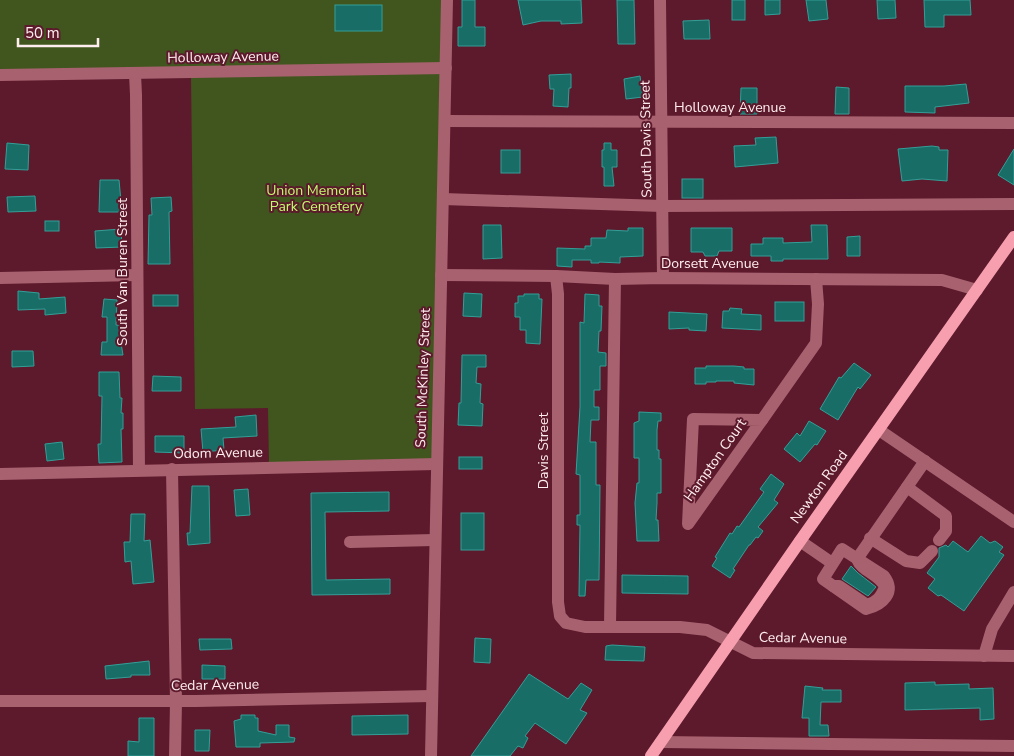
<svg xmlns="http://www.w3.org/2000/svg" width="1014" height="756" font-family="'Nunito Sans',sans-serif">
	<style>
		.green { fill: #40561e }
		.building { fill: #186d67; stroke: #339f97 }
		.lines { fill: none; stroke-linecap: round; stroke-linejoin: round }
		.minor { stroke: #a8616f; stroke-width: 12 }
		.major { stroke: #f79faf; stroke-width: 12 }
		.labels { text-anchor: middle; dominant-baseline: central; stroke-width: 4; stroke-linejoin: round; paint-order: stroke }
		.street-label { font-size: 14px; fill: #ffedef; stroke: #5c1a2c }
		.park-label { font-size: 14px; fill: #c2fa6f; stroke: #5c1a2c }
	</style>
	<rect width="100%" height="100%" fill="#5c1a2c"/>
	<!-- green -->
	<g class="green">
		<polygon points="0,0 444,0 443,64 0,71"/>
		<polygon points="443,72 433,461 269,464 268,408 195,409 191,76"/>
	</g>
	<!-- building -->
	<g class="building">
		<polygon points="462,0 475,0 475,27 485,27 485,46 458,46 458,27 462,27"/>
		<polygon points="518,0 581,0 582,23 561,24 561,21 541,21 523,25"/>
		<polygon points="617,0 634,0 635,44 618,44"/>
		<rect x="732" y="0" width="13" height="20"/>
		<polygon points="765,0 780,0 780,14 765,15"/>
		<polygon points="806,0 826,0 828,19 809,21"/>
		<polygon points="877,0 895,0 896,18 878,19"/>
		<polygon points="924,0 970,0 971,15 944,15 944,27 925,27"/>
		<rect x="335" y="5" width="47" height="26"/>
		<polygon points="709,20 710,39 684,39 683,21"/>
		<polygon points="571,74 571,88 569,88 568,107 553,106 554,89 550,89 549,75"/>
		<polygon points="640,76 643,97 626,99 624,79"/>
		<polygon points="966,84 969,103 935,107 935,113 905,112 905,86 944,86"/>
		<polygon points="836,87 849,88 849,114 835,114"/>
		<polygon points="741,88 757,88 757,114 740,114"/>
		<polygon points="776,137 778,163 735,167 734,146 756,145 755,138"/>
		<polygon points="7,143 29,145 28,170 5,169"/>
		<polygon points="604,143 611,143 611,150 617,150 617,167 612,167 614,186 604,186 604,167 602,167 602,150 604,150"/>
		<polygon points="932,146 939,147 939,150 948,150 947,181 922,179 902,181 898,149"/>
		<polygon points="1014,149 1014,185 998,175"/>
		<rect x="501" y="150" width="19" height="23"/>
		<rect x="682" y="179" width="21" height="19"/>
		<polygon points="100,180 119,180 122,212 99,212"/>
		<polygon points="35,196 36,211 8,212 7,197"/>
		<polygon points="171,197 172,211 169,212 170,264 148,264 149,215 152,215 151,198"/>
		<rect x="45" y="221" width="14" height="10"/>
		<polygon points="483,225 501,225 502,258 483,259"/>
		<polygon points="811,225 827,225 828,259 783,259 783,261 771,261 771,256 751,256 751,244 763,244 763,238 783,238 783,243 812,242"/>
		<polygon points="628,228 643,228 643,256 620,257 620,263 599,262 599,263 591,263 591,260 572,260 572,267 557,266 557,248 585,249 585,246 591,246 591,238 606,238 607,230 628,231"/>
		<polygon points="691,228 732,228 732,251 719,251 717,256 705,256 703,252 691,252"/>
		<polygon points="121,229 122,247 96,248 95,231"/>
		<polygon points="860,236 860,256 847,256 847,237"/>
		<polygon points="18,291 39,293 39,299 65,297 66,313 45,315 45,309 18,310"/>
		<polygon points="464,293 482,294 481,317 463,316"/>
		<polygon points="524,294 539,294 539,299 542,299 540,344 526,343 526,330 520,330 520,317 515,317 515,303 518,303 518,296 524,296"/>
		<polygon points="585,294 599,295 599,306 602,306 601,331 599,331 598,352 606,353 606,366 600,366 600,390 594,390 594,407 599,407 599,420 591,420 590,442 596,442 596,485 600,485 599,580 586,580 585,596 579,596 580,525 577,525 577,515 580,515 580,475 576,474 580,407 580,322 584,323"/>
		<rect x="153" y="295" width="25" height="11"/>
		<polygon points="104,299 117,300 116,325 122,326 121,343 123,355 101,355 102,342 107,342 107,317 102,317"/>
		<rect x="775" y="302" width="29" height="19"/>
		<polygon points="730,308 742,309 741,314 761,315 761,330 722,328 723,311 729,311"/>
		<polygon points="669,312 707,314 706,331 689,330 689,328 669,329"/>
		<polygon points="12,351 33,351 34,366 12,367"/>
		<polygon points="462,355 486,355 486,367 477,367 476,383 481,384 480,403 483,404 482,426 458,425 459,403 461,403"/>
		<polygon points="854,363 871,375 860,389 858,387 838,420 820,409 839,377 841,378"/>
		<polygon points="706,366 734,366 744,367 744,369 754,369 754,385 734,383 734,381 716,381 716,382 706,382 706,384 695,384 695,368 706,368"/>
		<polygon points="99,372 119,372 120,398 122,398 121,413 123,413 123,429 121,429 122,462 99,463 98,444 101,444 102,396 99,396"/>
		<polygon points="153,376 181,377 181,391 152,391"/>
		<polygon points="639,412 661,413 661,421 658,421 657,430 657,450 659,450 659,459 661,459 661,493 657,493 657,503 656,520 658,520 659,541 637,541 635,503 637,483 639,483 639,458 634,458 634,423 639,421"/>
		<polygon points="256,415 257,436 223,438 224,450 203,452 201,429 236,427 235,417"/>
		<polygon points="809,421 826,431 817,445 815,444 800,462 784,449 797,433 800,436"/>
		<polygon points="155,436 184,436 184,453 155,452"/>
		<polygon points="62,442 64,459 47,461 45,444"/>
		<rect x="459" y="457" width="23" height="12"/>
		<polygon points="771,474 784,484 774,500 778,503 758,527 763,531 758,538 756,537 750,545 749,545 733,569 735,570 730,578 712,566 717,558 715,557 730,533 732,534 737,526 739,527 764,492 760,489"/>
		<polygon points="192,486 209,486 210,543 188,545 187,533 190,533"/>
		<polygon points="248,489 250,515 236,516 234,490"/>
		<polygon points="389,492 389,511 325,512 326,580 390,579 390,594 312,595 311,493"/>
		<rect x="461" y="513" width="23" height="37"/>
		<polygon points="131,514 145,514 144,541 150,540 154,582 133,584 131,561 125,562 124,542 130,542"/>
		<polygon points="981,536 990,543 995,541 1003,547 999,552 1004,555 964,611 941,595 938,596 928,588 935,579 927,573 939,557 939,548 946,545 948,547 953,541 968,552"/>
		<polygon points="851,566 858,573 876,587 869,595 868,596 842,579"/>
		<polygon points="622,575 688,576 688,594 622,593"/>
		<polygon points="475,638 491,639 490,663 474,662"/>
		<polygon points="199,639 231,639 232,649 200,650"/>
		<polygon points="612,645 645,647 644,661 605,660 606,646"/>
		<polygon points="149,661 150,675 131,675 131,677 106,679 105,666"/>
		<polygon points="202,665 225,666 225,679 202,679"/>
		<polygon points="529,674 568,699 581,683 592,690 580,710 587,713 566,744 535,723 525,736 528,738 523,748 518,746 510,756 471,756"/>
		<polygon points="935,682 935,685 969,684 969,689 993,688 994,719 980,720 980,708 905,710 905,683"/>
		<polygon points="805,686 823,688 822,690 841,690 841,702 821,702 820,725 828,725 829,736 809,736 809,718 802,718"/>
		<polygon points="241,715 255,715 255,718 258,718 258,731 276,735 276,725 289,725 289,737 295,738 294,742 260,743 260,747 236,747 234,721 241,719"/>
		<polygon points="408,715 408,734 352,735 352,716"/>
		<polygon points="139,718 154,718 154,756 128,756 128,741 139,742"/>
		<polygon points="195,730 210,730 209,751 195,751"/>
	</g>
	<g class="lines">
		<!-- minor -->
		<g class="minor">
			<polyline points="660,0 663,278"/>
			<polyline points="135,74 136,95 139,470"/>
			<polyline points="0,75 446,68"/>
			<polyline points="445,121 1014,123"/>
			<polyline points="443,199 662,206 1014,204"/>
			<polyline points="441,275 556,276 615,279 663,278 942,280 977,290"/>
			<polyline points="556,276 558,294 558,602 560,616 566,623 585,627 680,627 707,630 753,653 1014,656"/>
			<polyline points="0,278 137,275"/>
			<polygon points="693,419 762,420 688,524"/>
			<polyline points="762,420 816,343 818,304 816,279"/>
			<polyline points="879,430 1014,522"/>
			<polyline points="172,469 176,701 175,756"/>
			<polyline points="0,474 436,464"/>
			<polyline points="907,487 946,516 946,531 939,540"/>
			<polyline points="870,538 906,561 920,563 932,551"/>
			<polyline points="800,541 832,563"/>
			<polyline points="350,542 434,540"/>
			<path d="M842,549L884,576C896,592 883,605 866,609L823,579Z"/>
			<path d="M833,586H839L867,605C877,602 881,597 885,587C880,574 862,572 857,559L925,461"/>
			<polyline points="610,627 615,279"/>
			<polyline points="984,656 992,629 1014,592"/>
			<polyline points="0,701 196,701 431,696"/>
			<polyline points="661,742 1014,746"/>
			<polyline points="431,756 447,0"/>
		</g>
		<!-- major -->
		<polyline class="major" points="651,756 800,541 1014,237"/>
	</g>
	<g class="labels">
		<!-- street labels -->
		<g class="street-label">
			<text transform="translate(223 57) rotate(-1)">Holloway Avenue</text>
			<text x="730" y="107">Holloway Avenue</text>
			<text transform="translate(646 139) rotate(-91)">South Davis Street</text>
			<text x="710" y="263">Dorsett Avenue</text>
			<text transform="translate(122 272) rotate(-90)">South Van Buren Street</text>
			<text transform="translate(423 378) rotate(-88)">South McKinley Street</text>
			<text transform="translate(543 451) rotate(-90)">Davis Street</text>
			<text transform="translate(218 453) rotate(-1)">Odom Avenue</text>
			<text transform="translate(715 460) rotate(-55)">Hampton Court</text>
			<text transform="translate(819 487) rotate(-54)">Newton Road</text>
			<text transform="translate(803 638) rotate(1)">Cedar Avenue</text>
			<text transform="translate(215 685) rotate(-1)">Cedar Avenue</text>
		</g>
		<!-- park labels -->
		<g class="park-label">
			<text x="316" y="190">Union Memorial<tspan x="316" dy="16">Park Cemetery</tspan></text>
		</g>
	</g>
	<!-- scale -->
	<path d="M18 38v8h80v-8" fill="none" stroke="#ffedef" stroke-width="2.5"/>
	<text x="25" y="38" font-size="15" fill="#ffedef" stroke="#5c1a2c" stroke-width="4" paint-order="stroke">50 m</text>
</svg>
